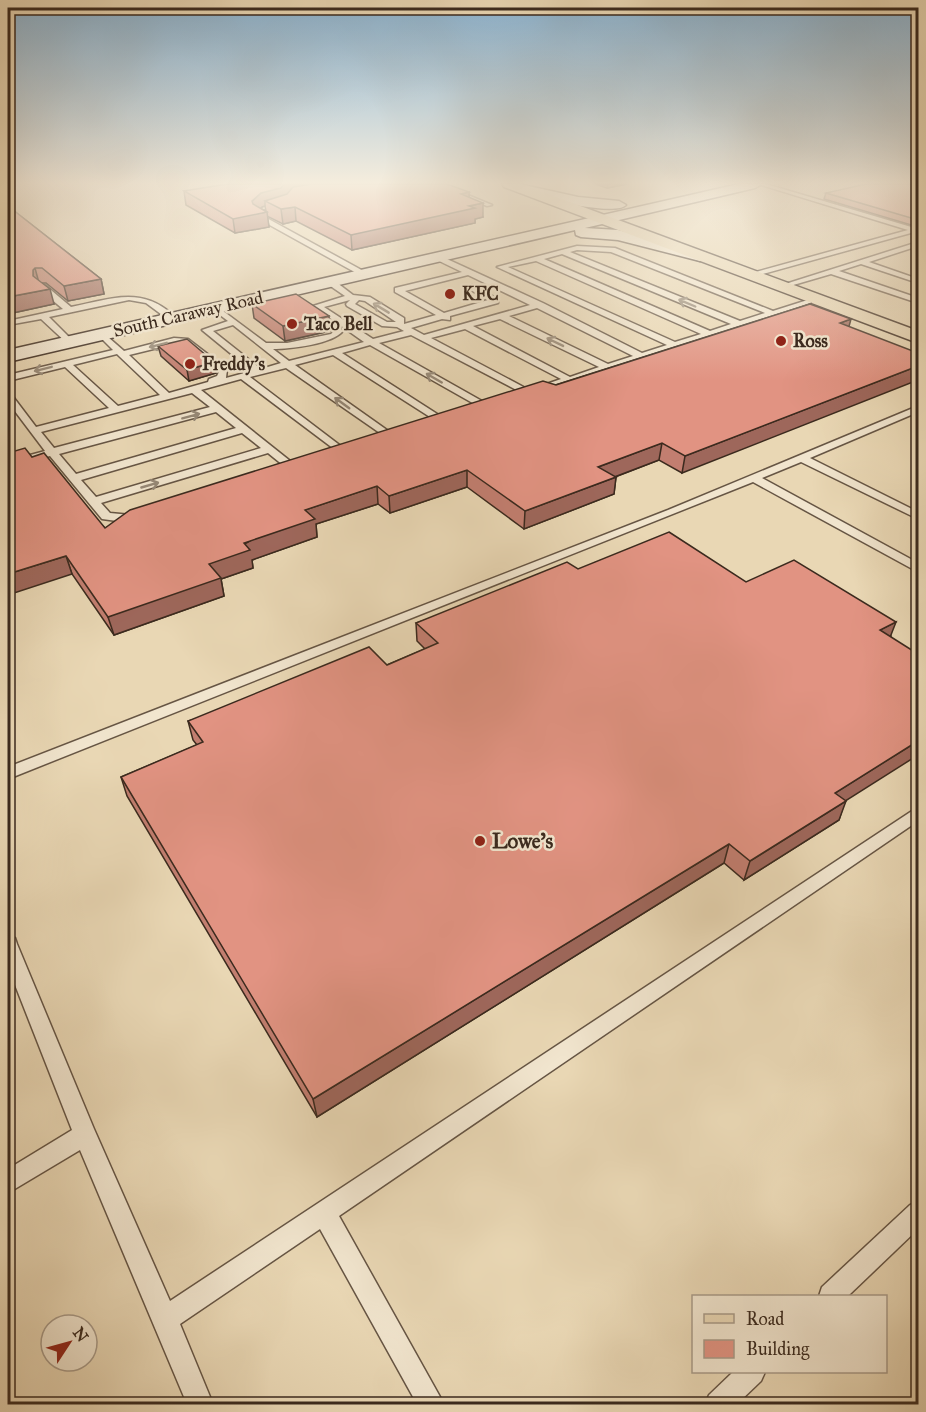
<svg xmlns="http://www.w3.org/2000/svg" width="926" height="1412" font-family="'IM FELL Great Primer',serif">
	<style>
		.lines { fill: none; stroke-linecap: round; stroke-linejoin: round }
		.lane-casing { stroke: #654; stroke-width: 3 }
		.secondary-casing { stroke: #3b2a1e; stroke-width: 3 }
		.primary-casing { stroke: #3b2a1e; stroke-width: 3 }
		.lane { fill: #f1e5ce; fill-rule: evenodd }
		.secondary { fill: #f1e5ce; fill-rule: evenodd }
		.primary { fill: #e9d7b4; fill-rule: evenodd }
		.wall { fill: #c27e70; stroke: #3b2a1e; stroke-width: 1.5; fill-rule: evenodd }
		.shaded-wall { fill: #9e675b; stroke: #3b2a1e; stroke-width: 1.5 }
		.building { fill: #e19382; stroke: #3b2a1e; stroke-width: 1.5 }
		.oneway { stroke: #968876 }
		.poi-dot { fill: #8f2418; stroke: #f1e5ce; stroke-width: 2 }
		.labels { text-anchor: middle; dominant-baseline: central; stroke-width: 5; stroke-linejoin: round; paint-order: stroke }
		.far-poi-label { font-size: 18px; font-weight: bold; fill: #3b2a1e; stroke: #f1e5ce; text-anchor: start }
		.far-street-label { font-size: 18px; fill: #3b2a1e; stroke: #f1e5ce }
		.poi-label { font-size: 21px; font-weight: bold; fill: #3b2a1e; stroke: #f1e5ce; text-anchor: start }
	</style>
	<rect width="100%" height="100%" fill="#e9d7b4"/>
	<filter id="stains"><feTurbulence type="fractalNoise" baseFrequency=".00333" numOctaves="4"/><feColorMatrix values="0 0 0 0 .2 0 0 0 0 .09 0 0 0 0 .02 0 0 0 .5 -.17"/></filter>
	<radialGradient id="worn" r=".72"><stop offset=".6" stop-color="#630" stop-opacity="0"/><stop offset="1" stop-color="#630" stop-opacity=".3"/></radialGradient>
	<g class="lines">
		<!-- lane casing -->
		<g class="lane-casing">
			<g id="lane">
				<polygon points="434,184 441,184 492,205 487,206"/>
				<polygon points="758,184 766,184 918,229 918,231 752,277 752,273 908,230"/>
				<polygon points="262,210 267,211 263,216 367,273 360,275 257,218"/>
				<polygon points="918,242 918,246 869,262 918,279 918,283 861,264 839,271 918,298 918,303 831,274 783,288 779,286"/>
				<path d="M577,246L615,248L773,311L817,297L821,299L714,337L538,393L535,392V388L561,379L465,329L431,338L531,391L533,393L528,396L411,335L379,343L489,405V409L485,410L370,345L342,353L445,419L446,421L441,424L333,355L295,365L394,435V439L390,440L286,368L250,377L346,450V454L342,455L241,379L201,390L299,468L293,471L289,470L268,453L101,503L110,513L131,515L140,512L146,516L132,523L102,519L50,456L8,467V461L45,451L8,402V393L11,394L36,427L109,408L65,367L8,381V375L113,350L97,334L101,331L124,351L174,338L188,339L227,369L226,378L252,371L202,330L228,321L212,309V305H215L266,343H287L331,334L334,331L321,320L325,317L343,331C332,344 291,349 273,349L289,361L364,342L313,306L345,296L326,283V279H332L353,295L370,297L404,318V324L436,315L395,292V288L462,272L433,258L436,254L543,303L642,353L667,345L497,267ZM577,250L611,252L765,313L740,321L570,252ZM562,254L731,324L710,331L544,259ZM536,261L701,334L675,342L508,267ZM468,275L530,305L424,335L411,328L442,319L450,320V316L498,303V299L472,285L468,287L469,289L488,300L444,313L405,291ZM350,300L346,304L347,306L382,326L397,327L404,331L373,339L324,307ZM359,300L365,301L396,322H387L355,304ZM537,308L633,356L608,364L509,316ZM500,319L599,367L570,377L473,326ZM233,325L281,363L261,369L213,331ZM174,344H186L219,372L217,376L209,379L208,382L169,393L129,355ZM117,354L119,356L160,395L118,406L73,365ZM192,393L210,407L54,448L41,432ZM216,412L236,428L76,474L59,454ZM242,433L261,448L96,497L81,480Z"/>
				<path d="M39,285H45L71,307C112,299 143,285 176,318L169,320L146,303L129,300L49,317L72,340L73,342L69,345L41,319L8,325V321L63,309L39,289Z"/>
				<polygon points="918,406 918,412 810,458 918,512 918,519 801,462 762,478 918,563 918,572 753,482 8,779 8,767 668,510"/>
				<polygon points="918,807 918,821 339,1216 444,1404 417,1404 320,1229 180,1324 213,1404 187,1404 80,1150 8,1193 8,1169 72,1130 8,967 8,936 15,938 17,944 94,1129 170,1301"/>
				<polygon points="918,1201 918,1229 848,1296 819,1296 822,1287 910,1205"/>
				<polygon points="733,1372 765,1372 761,1381 737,1404 705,1404 709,1395"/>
			</g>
		</g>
		<!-- secondary casing -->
		<g class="secondary-casing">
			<g id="secondary">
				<polygon points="739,184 762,184 755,188 585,228 618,230 706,253 708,256 700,261 618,240 581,237 576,235 575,230 8,362 8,350"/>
				<path d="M524,185L578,197L619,201L626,205C614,217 537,197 519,192L517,189L519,186Z"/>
			</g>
		</g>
		<!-- primary casing -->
		<g class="primary-casing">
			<polygon id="primary" points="502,184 521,184 918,331 918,343 504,187"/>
		</g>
		<!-- lane -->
		<use href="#lane" class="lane"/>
		<!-- secondary -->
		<use href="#secondary" class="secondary"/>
		<!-- primary -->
		<use href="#primary" class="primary"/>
	</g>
	<!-- wall -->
	<g class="wall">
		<polygon points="595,184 627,184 607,188"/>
		<polygon points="918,184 918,227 824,199 826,193"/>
		<path d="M184,191L469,192V197L483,217L475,219V223L352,250L296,221L283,224L267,216L269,227L235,233L186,205ZM265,206L266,211L261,209L262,207Z"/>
		<polygon points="8,206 101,279 104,294 68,301 46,283 42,283 54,304 8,314"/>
		<polygon points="918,236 918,252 913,250 916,237"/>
		<polygon points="252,304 330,331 285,341 254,318"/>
		<polygon points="810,304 682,473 659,460 615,477 616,477 614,494 524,529 467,487 390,513 378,504 316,524 317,537 252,560 253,568 221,579 224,596 114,635 72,574 32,457 105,528"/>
		<polygon points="158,346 214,362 216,373 189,381 161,356"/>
		<polygon points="578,569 746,582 891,636 845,801 839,820 744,880 724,863 317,1117 127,796 121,777 197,745 193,740 188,721 387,665 425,649 417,641 416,623"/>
	</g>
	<!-- shaded-wall -->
	<g class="shaded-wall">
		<polygon points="284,184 360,184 265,201 265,206 262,207 256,214 267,212 269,227 235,233 233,219 261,193"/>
		<polygon points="608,184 627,184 607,188"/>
		<polygon points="469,192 469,206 483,203 483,217 475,219 475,223 352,250 351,235 461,194"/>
		<polygon points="295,207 296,221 283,224 281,209"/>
		<polygon points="35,268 39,283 33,276 33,270"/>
		<polygon points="101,279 104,294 68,301 64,286"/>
		<polygon points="50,289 54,304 8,314 8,297"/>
		<polygon points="329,316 330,331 285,341 283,326"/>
		<polygon points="851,319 847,334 840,323"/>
		<polygon points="214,362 216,373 189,381 187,370"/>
		<polygon points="918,366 918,380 682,473 685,456"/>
		<polygon points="662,443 659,460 596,484 598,467"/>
		<polygon points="467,470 467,487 390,513 389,496"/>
		<polygon points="616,477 614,494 524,529 525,511"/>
		<polygon points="377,486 378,504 316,524 317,537 252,560 253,568 221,579 224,596 114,635 108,617 209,564 305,510"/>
		<polygon points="66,556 72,574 8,595 8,574"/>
		<polygon points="896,622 889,640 880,630"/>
		<polygon points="918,741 918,755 828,812 835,793"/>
		<polygon points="846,801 839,820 744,880 750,861"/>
		<polygon points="729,844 724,863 317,1117 313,1099"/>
	</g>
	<!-- building -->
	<g class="building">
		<polygon points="227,184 284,184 281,188 261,193 252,201 253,204 267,212 233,219 184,191"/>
		<polygon points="312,184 447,184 469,192 461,194 483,203 469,206 475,208 351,235 295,207 281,209 265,201 287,194 293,187"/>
		<polygon points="866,184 918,184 918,220 826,193"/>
		<polygon points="8,206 101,279 64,286 42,268 35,268 33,270 33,276 50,289 8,297"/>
		<polygon points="296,294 329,316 283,326 252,304"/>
		<polygon points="810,304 851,319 840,323 918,353 918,366 685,456 662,443 598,467 616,477 525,511 467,470 389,496 377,486 305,510 315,519 244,543 250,550 209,564 221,578 108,617 66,556 8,574 8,453 25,448 32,457 44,453 105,528 130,510 543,381 556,385"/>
		<polygon points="187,339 214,362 187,370 158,346"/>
		<polygon points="669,532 746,582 794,560 896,622 880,630 918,654 918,741 835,793 846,801 750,861 729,844 313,1099 121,777 203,742 188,721 369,647 387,665 438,643 416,623 567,562 578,569"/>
	</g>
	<!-- one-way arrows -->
	<defs><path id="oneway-shaft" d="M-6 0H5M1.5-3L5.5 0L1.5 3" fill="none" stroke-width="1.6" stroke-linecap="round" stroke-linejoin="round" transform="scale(1.5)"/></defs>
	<g class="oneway">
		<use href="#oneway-shaft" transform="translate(687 303) rotate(-157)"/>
		<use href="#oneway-shaft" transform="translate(381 308) rotate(-149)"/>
		<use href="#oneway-shaft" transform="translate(555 342) rotate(-154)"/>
		<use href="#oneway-shaft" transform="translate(158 345) rotate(166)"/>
		<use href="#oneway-shaft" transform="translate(43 369) rotate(166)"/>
		<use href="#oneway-shaft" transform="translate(434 378) rotate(-150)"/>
		<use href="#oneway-shaft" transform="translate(342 403) rotate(-144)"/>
		<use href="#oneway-shaft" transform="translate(191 416) rotate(-15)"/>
		<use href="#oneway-shaft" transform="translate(150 485) rotate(-16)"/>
	</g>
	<!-- sky -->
	<linearGradient id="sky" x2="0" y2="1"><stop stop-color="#8ab5d5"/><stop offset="0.48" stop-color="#f5eddd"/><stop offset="1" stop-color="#f5eddd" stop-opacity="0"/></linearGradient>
	<rect width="926" height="381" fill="url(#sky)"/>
	<!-- markers -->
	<g class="poi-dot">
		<circle cx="450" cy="294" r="6"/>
		<circle cx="292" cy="324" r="6"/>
		<circle cx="781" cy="341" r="6"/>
		<circle cx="190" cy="364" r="6"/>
		<circle cx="480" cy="841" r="6"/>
	</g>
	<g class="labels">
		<!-- far-poi labels -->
		<g class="far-poi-label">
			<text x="462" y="294">KFC</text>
			<text x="304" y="324">Taco Bell</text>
			<text x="793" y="341">Ross</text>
			<text x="202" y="364">Freddy's</text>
		</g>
		<!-- far-street labels -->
		<g class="far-street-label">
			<text transform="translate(188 314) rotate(-13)">South Caraway Road</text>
		</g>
		<!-- poi labels -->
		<g class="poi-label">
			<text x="492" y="841">Lowe's</text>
		</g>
	</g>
	<!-- margin -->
	<rect width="926" height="1412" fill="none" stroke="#e9d7b4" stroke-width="30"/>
	<rect x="9" y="9" width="908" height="1394" fill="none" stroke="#3b2a1e" stroke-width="3"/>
	<rect x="15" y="15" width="896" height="1382" fill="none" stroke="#3b2a1e" stroke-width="1.5"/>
	<!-- legend -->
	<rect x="692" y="1295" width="195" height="78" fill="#f1e5ce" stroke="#a89a88" stroke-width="1.5"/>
	<rect x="704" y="1314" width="30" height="9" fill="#e9d7b4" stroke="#a89a88" stroke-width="1.5"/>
	<text x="746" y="1325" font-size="18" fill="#3b2a1e">Road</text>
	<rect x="704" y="1340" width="30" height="18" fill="#e19382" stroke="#a89a88" stroke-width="1.5"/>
	<text x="746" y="1355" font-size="18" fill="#3b2a1e">Building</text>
	<!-- north arrow -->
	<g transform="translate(69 1343) rotate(54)"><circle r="28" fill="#f1e5ce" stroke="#a89a88" stroke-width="1.5"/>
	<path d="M0-4.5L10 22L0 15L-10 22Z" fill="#8f2418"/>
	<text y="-9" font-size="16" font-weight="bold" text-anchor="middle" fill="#3b2a1e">N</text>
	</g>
	<rect width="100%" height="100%" filter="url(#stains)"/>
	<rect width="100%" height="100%" fill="url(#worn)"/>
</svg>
